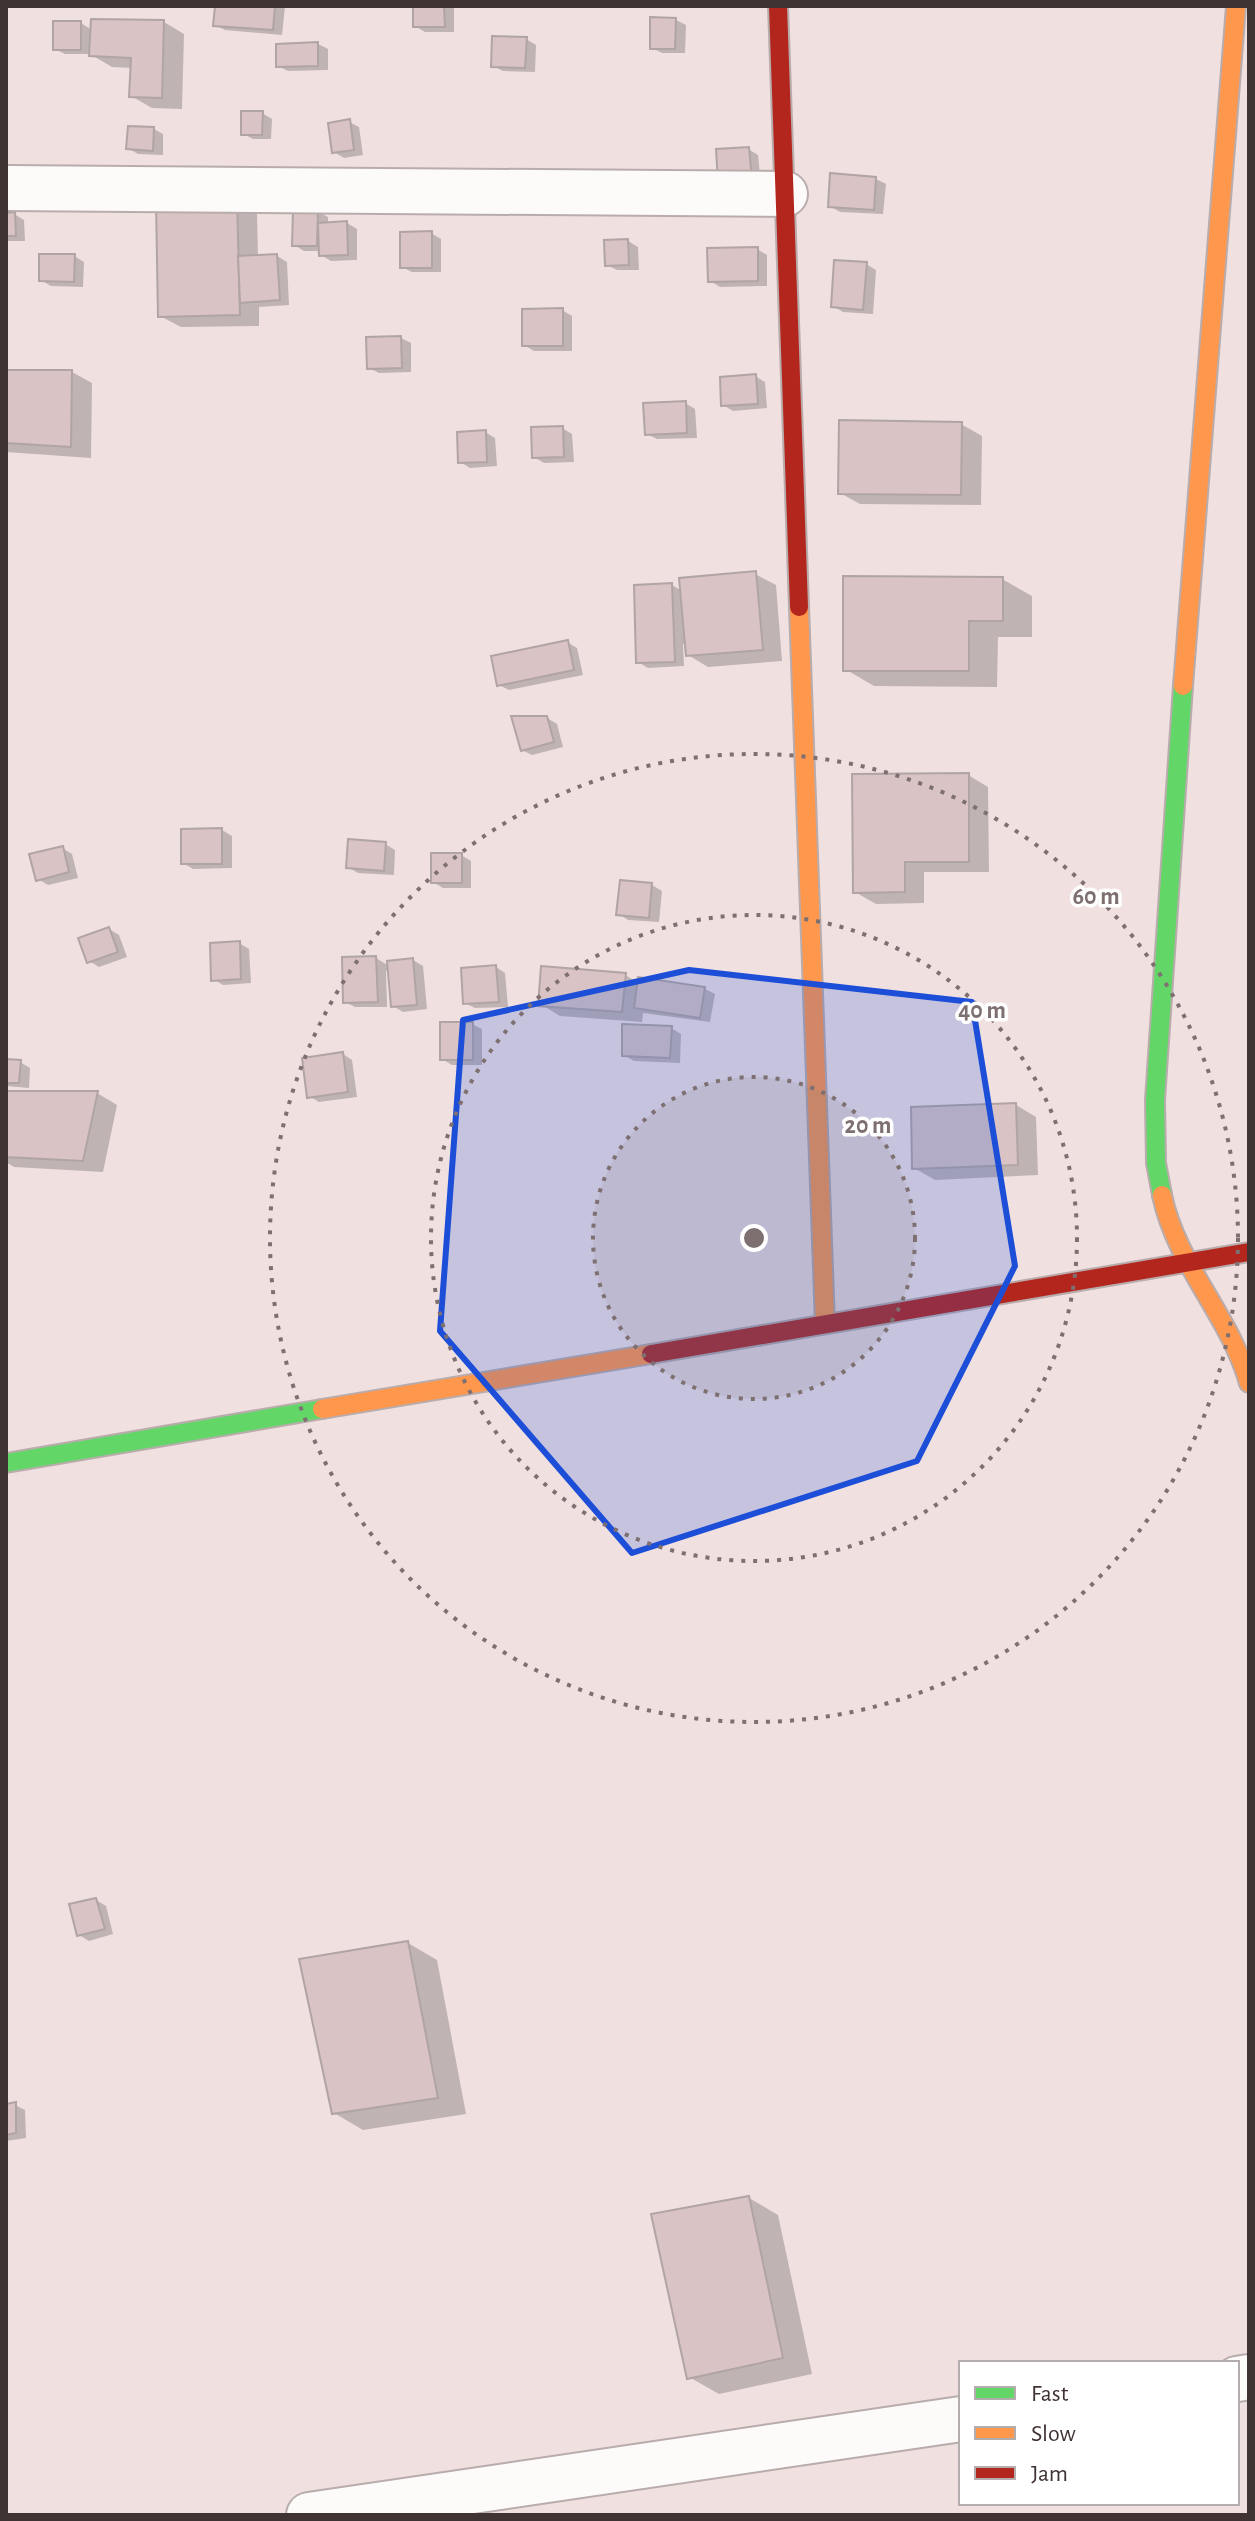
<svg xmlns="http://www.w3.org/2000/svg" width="1255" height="2521" font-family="'Alegreya Sans',sans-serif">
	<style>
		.shadow { fill: #0003 }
		.building { fill: #d9c3c4; stroke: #b1a4a4; stroke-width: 2 }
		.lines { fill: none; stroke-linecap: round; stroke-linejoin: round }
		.street-casing { stroke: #b9acac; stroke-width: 48 }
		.fast-casing { stroke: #b9acac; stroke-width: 22 }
		.slow-casing { stroke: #b9acac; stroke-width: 22 }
		.jam-casing { stroke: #b9acac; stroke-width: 22 }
		.street { stroke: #fdfafa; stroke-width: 44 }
		.fast { stroke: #63d668; stroke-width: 18 }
		.slow { stroke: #ff974d; stroke-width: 18 }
		.jam { stroke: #b3261e; stroke-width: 18 }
		.marked { fill: #1d4ed8; fill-opacity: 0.2; stroke: #1d4ed8; stroke-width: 6; stroke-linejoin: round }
		.ring { fill: none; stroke: #7e7070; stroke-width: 4; stroke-dasharray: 4 8 }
		.centre { fill: #7e7070; stroke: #fff; stroke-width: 4 }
		.ring-label { font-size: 24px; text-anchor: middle; font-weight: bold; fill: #7e7070; stroke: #fff; stroke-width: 7; stroke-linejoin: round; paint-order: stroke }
	</style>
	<rect width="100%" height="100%" fill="#f1e0e0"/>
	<!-- shadow -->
	<g class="shadow">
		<polygon points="217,6 285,6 282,35 225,30 215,25"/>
		<polygon points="415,6 454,6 454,32 425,32 415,26"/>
		<polygon points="676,20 686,25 685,53 662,53 652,48"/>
		<polygon points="164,22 184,34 182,109 152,108 131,96 133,68 112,67 90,54 65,54 55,49 81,23 92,30"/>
		<polygon points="526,39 536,45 535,72 503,71 493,66"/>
		<polygon points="318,44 328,49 328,70 288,71 278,66"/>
		<polygon points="262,113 272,119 271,139 253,139 243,134"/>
		<polygon points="349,122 359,127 363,155 344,158 334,152"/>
		<polygon points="154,129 163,134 163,155 138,154 128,148"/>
		<polygon points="748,149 758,155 761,185 720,182"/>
		<polygon points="876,179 886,184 883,214 840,212 830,206"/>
		<polygon points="236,201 257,213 258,257 277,256 287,262 289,305 259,307 259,326 181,327 160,316"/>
		<polygon points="318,212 328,217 328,224 347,223 357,229 357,260 331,261 321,255 321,251 304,251 294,245"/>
		<polygon points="14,214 24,220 25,241 6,241 6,215"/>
		<polygon points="431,233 441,239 441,272 412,272 402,267"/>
		<polygon points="628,241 638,247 639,270 617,270 607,265"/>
		<polygon points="757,249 767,255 767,286 720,287 710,281"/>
		<polygon points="74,256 84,262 83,287 51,286 41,280"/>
		<polygon points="866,264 876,270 873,314 843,312 833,306"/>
		<polygon points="562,310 572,316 572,351 534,351 524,345"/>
		<polygon points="401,338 411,343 411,372 379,373 369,368"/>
		<polygon points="6,372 72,372 92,383 91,458 6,452"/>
		<polygon points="755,376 765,382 767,408 733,411 723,405"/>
		<polygon points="685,403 695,409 697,438 657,439 647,434"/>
		<polygon points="961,424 982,436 981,505 860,504 840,493"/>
		<polygon points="562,428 572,434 574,462 544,463 534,457"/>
		<polygon points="485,432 495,438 497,466 470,468 460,462"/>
		<polygon points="755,574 776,585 782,661 708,667 688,655 687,644 683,644 684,666 648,668 638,662 672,585 682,591"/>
		<polygon points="1002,579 1032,596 1032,637 998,637 997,687 874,686 845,669"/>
		<polygon points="567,642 577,648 583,675 509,690 499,685"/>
		<polygon points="547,718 557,724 563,747 532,755 522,750"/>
		<polygon points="968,775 988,787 989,872 924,872 924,903 876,904 855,892"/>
		<polygon points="222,830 232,836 232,868 193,869 183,863"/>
		<polygon points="385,844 395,850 394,875 358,873 348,867"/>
		<polygon points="62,848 72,854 78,878 48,885 38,879"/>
		<polygon points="461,855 471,861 471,888 443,888 433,882"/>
		<polygon points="652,885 662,891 659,922 628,920 619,914"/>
		<polygon points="109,929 119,935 127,957 99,967 89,961"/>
		<polygon points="239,943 249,949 251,983 223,985 213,979"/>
		<polygon points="376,958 389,966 413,960 423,966 427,1009 403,1012 393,1006 389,970 386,971 387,1007 355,1007 345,1002"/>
		<polygon points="496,967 505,973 508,1007 475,1008 465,1003"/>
		<polygon points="625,975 639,983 640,979 705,989 715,994 710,1022 643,1013 642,1022 560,1016 540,1004"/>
		<polygon points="472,1024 482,1029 482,1065 452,1065 442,1059"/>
		<polygon points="671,1028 681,1034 680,1063 634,1061 624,1055"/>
		<polygon points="343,1054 352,1060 357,1097 319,1102 309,1096"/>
		<polygon points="6,1061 20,1062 30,1068 29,1088 6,1086"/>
		<polygon points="6,1093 97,1093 117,1105 103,1172 14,1167 6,1162"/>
		<polygon points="1016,1105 1036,1117 1038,1175 935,1180 914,1168"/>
		<polygon points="96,1900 106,1906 113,1934 89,1941 79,1935"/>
		<polygon points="408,1943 437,1960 466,2114 363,2130 334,2113"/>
		<polygon points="15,2105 25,2110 26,2138 6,2141 6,2106"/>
		<polygon points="749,2198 778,2215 812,2374 719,2394 689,2377"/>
	</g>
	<!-- building -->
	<g class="building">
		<polygon points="215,6 275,6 273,30 213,26"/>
		<polygon points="413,6 444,6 445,27 413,27"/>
		<polygon points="650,17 676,18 675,49 650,49"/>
		<polygon points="91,19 164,20 162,98 129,97 131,58 89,56"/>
		<rect x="53" y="21" width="28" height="29"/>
		<polygon points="492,36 527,37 525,68 491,67"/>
		<polygon points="318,42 318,66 276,67 276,44"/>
		<polygon points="241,111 263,111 262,135 241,135"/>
		<polygon points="350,119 354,150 332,153 328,123"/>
		<polygon points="128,126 154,127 153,151 126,149"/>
		<polygon points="749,147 752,180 718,183 716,149"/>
		<polygon points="830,173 876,177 874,210 828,207"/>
		<polygon points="237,199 240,315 158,317 156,201"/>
		<polygon points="293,210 318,210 317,246 292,246"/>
		<polygon points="15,212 16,236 6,236 6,213"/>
		<polygon points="347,221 348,255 319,256 318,223"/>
		<polygon points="432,231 432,268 400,268 400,232"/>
		<polygon points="628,239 629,265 605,266 604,240"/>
		<polygon points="758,247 758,281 708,282 707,248"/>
		<polygon points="39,254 75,254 74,282 39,281"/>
		<polygon points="277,254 280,300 240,303 238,256"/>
		<polygon points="834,260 867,262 863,310 831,307"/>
		<polygon points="563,308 563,346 522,346 522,309"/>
		<polygon points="401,336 402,368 367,369 366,337"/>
		<polygon points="6,370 72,370 71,447 6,443"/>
		<polygon points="756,374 758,404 721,406 720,377"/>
		<polygon points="686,401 687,433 645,435 643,403"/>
		<polygon points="839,420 962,422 961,495 838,494"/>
		<polygon points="563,426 564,457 532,458 531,427"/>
		<polygon points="486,430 487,462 458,463 457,432"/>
		<polygon points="756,571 763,650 686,656 679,578"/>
		<polygon points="843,576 1003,577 1003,621 969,621 969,671 843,671"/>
		<polygon points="672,583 675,662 636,663 634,585"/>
		<polygon points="568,640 574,670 497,686 491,656"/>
		<polygon points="511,716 547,716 554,742 521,751"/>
		<polygon points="969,773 969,862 905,862 905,892 853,893 852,774"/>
		<polygon points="222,828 222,864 181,864 181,829"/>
		<polygon points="348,839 386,842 384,871 346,868"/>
		<polygon points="63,846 69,872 36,881 29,854"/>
		<rect x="431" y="853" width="31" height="30"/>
		<polygon points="620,880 652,883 649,918 616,915"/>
		<polygon points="109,927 118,952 87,963 78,938"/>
		<polygon points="240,941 241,979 211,981 210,943"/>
		<polygon points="376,956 378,1002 343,1003 342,957"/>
		<polygon points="413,958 417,1005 391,1007 387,961"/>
		<polygon points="496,965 499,1002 463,1004 461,968"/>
		<polygon points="541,966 626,973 622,1012 538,1006"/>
		<polygon points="638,977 705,987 700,1018 634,1008"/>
		<rect x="440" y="1022" width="33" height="38"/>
		<polygon points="622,1024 672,1026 670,1058 622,1056"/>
		<polygon points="343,1052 348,1092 307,1098 302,1058"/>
		<polygon points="6,1059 21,1060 19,1083 6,1083"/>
		<polygon points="6,1091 98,1091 83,1161 6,1157"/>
		<polygon points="1016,1103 1018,1165 912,1169 911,1107"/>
		<polygon points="96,1898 105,1929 77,1936 69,1904"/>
		<polygon points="408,1941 438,2098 332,2114 299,1959"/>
		<polygon points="16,2102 16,2133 6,2135 6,2104"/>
		<polygon points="749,2196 783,2358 687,2379 651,2214"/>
	</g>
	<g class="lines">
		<!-- street casing -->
		<g class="street-casing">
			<g id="street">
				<polyline points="6,188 785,194"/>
				<polyline points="1237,2379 1249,2377"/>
				<polyline points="309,2515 961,2419"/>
			</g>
		</g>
		<!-- fast casing -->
		<g class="fast-casing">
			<g id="fast">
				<polyline points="1162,1195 1156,1163 1155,1100 1183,686"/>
				<polyline points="6,1463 322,1409"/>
			</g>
		</g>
		<!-- slow casing -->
		<g class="slow-casing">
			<g id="slow">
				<polyline points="799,607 825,1324"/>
				<polyline points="1183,686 1236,6"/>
				<path d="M1162,1195C1176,1264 1230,1316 1249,1383"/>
				<polyline points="322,1409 651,1354"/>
			</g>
		</g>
		<!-- jam casing -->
		<g class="jam-casing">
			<g id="jam">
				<polyline points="778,6 799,607"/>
				<polyline points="651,1354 1249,1252"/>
			</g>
		</g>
		<!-- street -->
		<use href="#street" class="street"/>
		<!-- fast -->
		<use href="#fast" class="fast"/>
		<!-- slow -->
		<use href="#slow" class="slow"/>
		<!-- jam -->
		<use href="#jam" class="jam"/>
	</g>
	<!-- marked area -->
	<path class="marked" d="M689,970L972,1002L1015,1266L917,1461L632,1553L440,1331L463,1020Z"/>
	<!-- distance rings -->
	<circle cx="754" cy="1238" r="161" fill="#7e7070" fill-opacity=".12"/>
	<g class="ring">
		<circle cx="754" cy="1238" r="161"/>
		<circle cx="754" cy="1238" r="323"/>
		<circle cx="754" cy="1238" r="484"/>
	</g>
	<circle cx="754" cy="1238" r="12" class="centre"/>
	<g class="ring-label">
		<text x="1096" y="904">60 m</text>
		<text x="982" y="1018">40 m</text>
		<text x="868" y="1133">20 m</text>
	</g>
	<!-- border -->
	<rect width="1255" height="2521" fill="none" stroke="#403334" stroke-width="16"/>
	<!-- legend -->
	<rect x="959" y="2361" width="280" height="144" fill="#ffffff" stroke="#b3adae" stroke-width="2"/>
	<rect x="975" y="2387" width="40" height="12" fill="#63d668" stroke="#b3adae" stroke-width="2"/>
	<text x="1031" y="2401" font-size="24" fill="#403334">Fast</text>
	<rect x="975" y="2427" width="40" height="12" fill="#ff974d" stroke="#b3adae" stroke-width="2"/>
	<text x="1031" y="2441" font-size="24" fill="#403334">Slow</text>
	<rect x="975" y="2467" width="40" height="12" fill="#b3261e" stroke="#b3adae" stroke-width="2"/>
	<text x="1031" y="2481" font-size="24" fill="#403334">Jam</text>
</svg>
